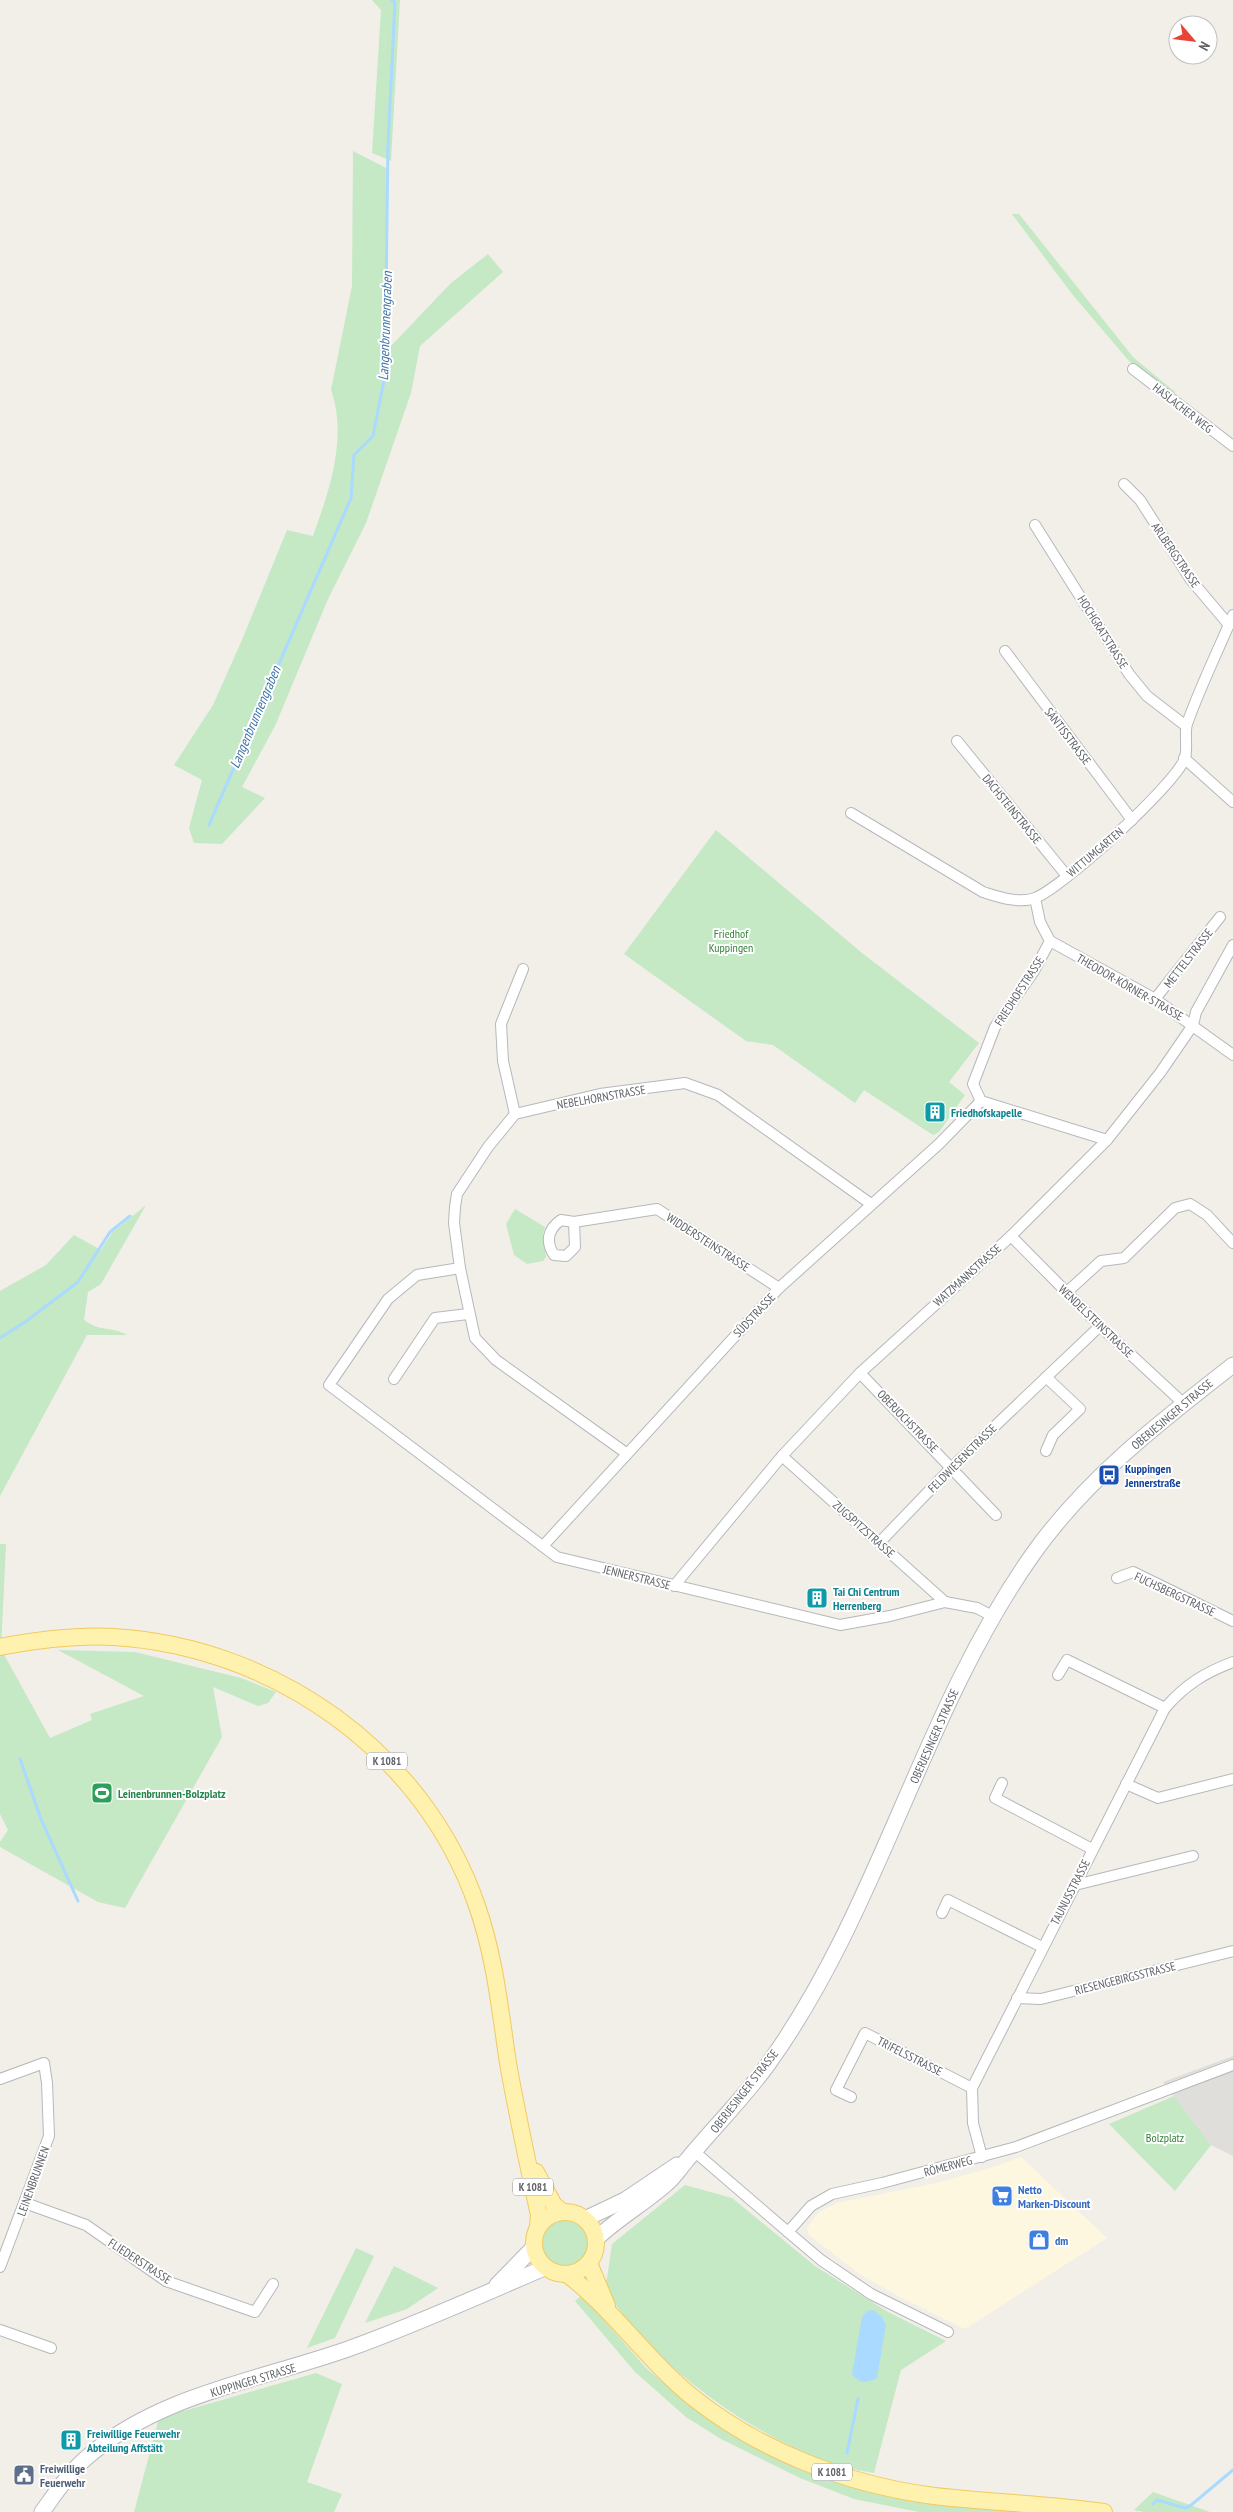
<svg xmlns="http://www.w3.org/2000/svg" width="1233" height="2512" font-family="'PT Sans Narrow',sans-serif">
	<style>
		.commercial { fill: #fef7e0 }
		.industrial { fill: #e0deda }
		.green { fill: #c5e8c5 }
		.water { fill: #aadaff }
		.lines { fill: none; stroke-linecap: round; stroke-linejoin: round }
		.stream { stroke: #aadaff; stroke-width: 3 }
		.street-casing { stroke: #b5b8bc; stroke-width: 12 }
		.secondary-casing { stroke: #b6babf; stroke-width: 17 }
		.primary-casing { stroke: #f2c960; stroke-width: 18 }
		.street { stroke: #fff; stroke-width: 10 }
		.secondary { stroke: #fff; stroke-width: 15 }
		.primary { stroke: #fff2af; stroke-width: 16 }
		.labels { text-anchor: middle; dominant-baseline: central; stroke-width: 4; stroke-linejoin: round; paint-order: stroke }
		.shield { fill: #fff; stroke: #8f9295; stroke-width: 1 }
		.shield-label { font-size: 11px; font-weight: bold; fill: #5f6368 }
		.street-label { font-size: 12px; fill: #5f6368; stroke: #fff }
		.park-label { font-size: 12px; fill: #348238; stroke: #fff }
		.culture-label { font-size: 12px; font-weight: bold; fill: #0d838f; stroke: #fff; text-anchor: start }
		.transit-label { font-size: 12px; font-weight: bold; fill: #164399; stroke: #fff; text-anchor: start }
		.leisure-label { font-size: 12px; font-weight: bold; fill: #27864d; stroke: #fff; text-anchor: start }
		.shop-label { font-size: 12px; font-weight: bold; fill: #366cbe; stroke: #fff; text-anchor: start }
		.service-label { font-size: 12px; font-weight: bold; fill: #4e5e75; stroke: #fff; text-anchor: start }
		.water-label { font-size: 14px; font-style: italic; fill: #4174aa; stroke: #fff }
	</style>
	<rect width="100%" height="100%" fill="#f1efe8"/>
	<!-- commercial -->
	<polygon class="commercial" points="1021,2157 1107,2238 965,2329 900,2297 861,2275 809,2235 807,2228 819,2212 837,2203 936,2183 994,2167"/>
	<!-- industrial -->
	<polygon class="industrial" points="1233,2056 1233,2156 1211,2145 1163,2082"/>
	<!-- green -->
	<g class="green">
		<polygon points="372,0 400,0 391,161 372,153 381,10"/>
		<path d="M353,151L386,168L387,346H391L451,283L488,254L503,272L420,346L411,393L366,523L328,599L275,726L242,787L265,798L222,844L194,843L189,828L202,780L174,765L213,705L242,640L287,530L313,536C329,491 348,438 331,390L352,286Z"/>
		<polygon points="1012,214 1019,214 1133,357 1175,392 1173,395 1129,361 1072,294"/>
		<polygon points="716,830 862,953 979,1043 949,1082 965,1095 939,1132 933,1135 864,1090 855,1103 773,1045 746,1041 624,954"/>
		<path d="M146,1205L101,1284L88,1292L84,1320C100,1332 111,1326 127,1335H87L0,1496V1291L46,1265L74,1235L101,1250L112,1233Z"/>
		<polygon points="515,1209 545,1227 543,1234 546,1257 543,1261 527,1264 514,1255 506,1224"/>
		<polygon points="0,1544 6,1544 1,1649 50,1738 92,1720 90,1714 144,1696 58,1650 135,1652 241,1678 276,1692 268,1703 258,1706 213,1687 222,1737 125,1908 98,1902 0,1847 0,1842 8,1830 0,1814"/>
		<polygon points="1174,2096 1211,2145 1175,2191 1109,2124"/>
		<path d="M685,2185L732,2198L815,2266L888,2312L946,2341L901,2370L874,2473C861,2470 846,2469 833,2464C749,2434 646,2361 602,2283L607,2279L612,2244Z"/>
		<circle cx="564" cy="2243" r="26"/>
		<polygon points="356,2248 374,2256 335,2338 307,2348"/>
		<polygon points="394,2266 438,2288 407,2309 365,2323"/>
		<polygon points="582,2295 646,2368 694,2409 726,2431 792,2465 1048,2512 919,2512 854,2499 800,2478 721,2439 686,2417 635,2372 575,2301"/>
		<polygon points="316,2373 342,2384 307,2482 342,2494 334,2512 134,2512 159,2418"/>
		<polygon points="1153,2492 1210,2512 1144,2512 1134,2510"/>
	</g>
	<!-- water -->
	<path class="water" d="M873,2310L882,2317L886,2325L877,2378C866,2384 859,2383 852,2374L862,2317L867,2311Z"/>
	<g class="lines">
		<!-- stream -->
		<g class="stream">
			<polyline points="209,825 351,498 354,455 373,436 385,375 388,145 395,3 392,0"/>
			<polyline points="0,1338 25,1322 78,1282 110,1232 130,1216"/>
			<polyline points="20,1759 41,1819 78,1901"/>
			<polyline points="847,2453 858,2399"/>
			<polyline points="1153,2504 1157,2500 1185,2508 1190,2506 1233,2470"/>
		</g>
		<!-- street casing -->
		<g class="street-casing">
			<g id="street">
				<polyline points="1133,369 1233,446"/>
				<polyline points="1124,484 1140,500 1191,580 1229,625"/>
				<polyline points="1035,525 1129,674 1147,696 1186,726"/>
				<polyline points="1005,651 1132,820"/>
				<polyline points="957,741 1067,876"/>
				<polyline points="1184,758 1233,802"/>
				<path d="M851,813L983,892C999,897 1019,904 1035,898C1062,888 1176,784 1185,758C1188,747 1184,734 1187,724C1200,687 1218,651 1233,615"/>
				<polyline points="1035,898 1040,922 1050,941 1034,971 995,1027 973,1084 981,1101 1107,1140"/>
				<polyline points="1050,941 1155,999 1233,1055"/>
				<polyline points="1155,999 1220,917"/>
				<polyline points="515,1114 503,1061 501,1024 523,969"/>
				<path d="M574,1222L575,1247L566,1256L554,1255C545,1241 548,1229 561,1220L574,1222L657,1209L779,1288"/>
				<polyline points="1011,1236 1100,1326 1183,1403"/>
				<polyline points="460,1268 417,1275 388,1299 329,1385 557,1557 840,1625 890,1616 945,1602 977,1608 994,1617"/>
				<polyline points="1067,1292 1101,1261 1124,1258 1175,1208 1190,1204 1207,1215 1233,1243"/>
				<polyline points="860,1373 996,1515"/>
				<polyline points="1046,1377 1080,1409 1053,1435 1046,1451"/>
				<polyline points="394,1379 435,1318 468,1314"/>
				<polyline points="626,1453 496,1360 475,1338 460,1268 454,1223 455,1207 457,1194 488,1147 515,1114 600,1094 685,1083 718,1095 871,1204"/>
				<polyline points="782,1456 945,1602"/>
				<polyline points="880,1542 952,1467 1100,1326"/>
				<polyline points="543,1546 779,1288 939,1144 981,1101"/>
				<polyline points="1117,1578 1133,1572 1233,1621"/>
				<polyline points="674,1586 782,1456 860,1373 1011,1236 1107,1140 1160,1073 1193,1025 1196,1012 1233,945"/>
				<polyline points="1058,1675 1067,1660 1165,1708"/>
				<polyline points="1002,1783 995,1798 1092,1849"/>
				<polyline points="1126,1784 1158,1798 1233,1779"/>
				<polyline points="1075,1885 1193,1856"/>
				<polyline points="942,1913 948,1900 1042,1947"/>
				<polyline points="1017,1998 1041,1999 1233,1951"/>
				<polyline points="0,2079 44,2063 47,2083 49,2136 0,2267"/>
				<polyline points="851,2097 836,2090 865,2033 972,2088"/>
				<polyline points="695,2152 788,2232 811,2206 832,2194 882,2183 1016,2147 1233,2065"/>
				<path d="M982,2157L973,2123L972,2088L1165,1708C1185,1685 1204,1673 1233,1662"/>
				<polyline points="25,2203 86,2225 166,2281 255,2312 273,2284"/>
				<polyline points="788,2232 821,2260 871,2294 948,2332"/>
				<polyline points="0,2330 51,2348"/>
			</g>
		</g>
		<!-- secondary casing -->
		<g class="secondary-casing">
			<g id="secondary">
				<polyline points="585,2219 625,2200 677,2165"/>
				<path d="M596,2239C617,2219 643,2204 665,2185C674,2178 680,2168 687,2160C714,2127 744,2098 769,2063C881,1906 922,1711 1033,1554C1086,1479 1161,1421 1233,1365"/>
				<polyline points="497,2285 533,2248"/>
				<path d="M42,2512C55,2494 68,2474 85,2459C156,2395 260,2380 348,2349C415,2325 479,2296 544,2268"/>
			</g>
		</g>
		<!-- primary casing -->
		<g class="primary-casing">
			<g id="primary">
				<path d="M0,1647C37,1640 76,1635 114,1637C275,1647 424,1752 477,1906C495,1957 500,2010 508,2063C517,2114 528,2165 539,2215L538,2226"/>
				<polyline points="536,2172 554,2205 563,2212"/>
				<circle cx="565" cy="2243" r="31"/>
				<polyline points="589,2263 607,2306"/>
				<path d="M568,2275C615,2311 648,2362 695,2399C761,2451 844,2483 927,2495C986,2503 1045,2503 1104,2512"/>
			</g>
		</g>
		<!-- street -->
		<use href="#street" class="street"/>
		<!-- secondary -->
		<use href="#secondary" class="secondary"/>
		<!-- primary -->
		<use href="#primary" class="primary"/>
	</g>
	<!-- icons -->
	<defs>
		<g id="building-square" transform="scale(1.125)"><rect x="-9" y="-9" width="18" height="18" rx="4" fill="#0f9aa8" stroke="#fff"/><path d="M-4-6H4V6H1V3H-1V6H-4ZM-2.5-4.3h1.7v1.8h-1.7ZM.8-4.3h1.7v1.8H.8ZM-2.5-1h1.7V.8h-1.7ZM.8-1h1.7V.8H.8Z" fill="#fff"/></g>
		<g id="bus-square" transform="scale(1.125)"><rect x="-9" y="-9" width="18" height="18" rx="4" fill="#1a4fb4" stroke="#fff"/><path d="M-5-6H5V4H4V6H2V4H-2V6H-4V4H-5ZM-3.5-4V0h7V-4ZM-3.5 1.2v1.5H-2V1.2ZM2 1.2v1.5H3.5V1.2Z" fill="#fff"/></g>
		<g id="stadium-square" transform="scale(1.125)"><rect x="-9" y="-9" width="18" height="18" rx="4" fill="#2e9e5b" stroke="#fff"/><path d="M0-5a6.5 5 0 1 0 0 10a6.5 5 0 1 0 0-10ZM-3.5-1.8h7v3.6h-7Z" fill="#fff"/></g>
		<g id="supermarket-square" transform="scale(1.125)"><rect x="-9" y="-9" width="18" height="18" rx="4" fill="#3f7fe0" stroke="#fff"/><path d="M-6-5.5h2.5l.6 2H6L4.5 2H-2.5L-4.4-4H-6ZM-1.5 3.2a1.3 1.3 0 1 0 .1 0ZM3 3.2a1.3 1.3 0 1 0 .1 0Z" fill="#fff"/></g>
		<g id="shop-square" transform="scale(1.125)"><rect x="-9" y="-9" width="18" height="18" rx="4" fill="#3f7fe0" stroke="#fff"/><path d="M-5-2.5h2.3a2.7 3.5 0 0 1 5.4 0H5L5.5 6h-11ZM-1.5-2.5h3a1.5 2.3 0 0 0-3 0Z" fill="#fff"/></g>
		<g id="civic-square" transform="scale(1.125)"><rect x="-9" y="-9" width="18" height="18" rx="4" fill="#5c6f8a" stroke="#fff"/><path d="M-.6-6.5H3V-4.5H.6V-3L4-1V1h2V6H-6V1h2V-1L-.6-3ZM-1.2 2.5V6h2.4V2.5Z" fill="#fff"/></g>
	</defs>
	<g fill-rule="evenodd">
		<use href="#building-square" x="935" y="1112"/>
		<use href="#bus-square" x="1109" y="1475"/>
		<use href="#building-square" x="817" y="1598"/>
		<use href="#stadium-square" x="102" y="1793"/>
		<use href="#supermarket-square" x="1002" y="2196"/>
		<use href="#shop-square" x="1039" y="2240"/>
		<use href="#building-square" x="71" y="2440"/>
		<use href="#civic-square" x="24" y="2475"/>
	</g>
	<g class="labels">
		<!-- shield labels -->
		<g class="shield">
			<rect x="367" y="1752.5" width="40" height="17" rx="4"/>
			<rect x="513" y="2178.5" width="40" height="17" rx="4"/>
			<rect x="812" y="2463.5" width="40" height="17" rx="4"/>
		</g>
		<g class="shield-label">
			<text x="387" y="1761">K 1081</text>
			<text x="533" y="2187">K 1081</text>
			<text x="832" y="2472">K 1081</text>
		</g>
		<!-- street labels -->
		<g class="street-label">
			<text transform="translate(1183 408) rotate(38)">HASLACHER WEG</text>
			<text transform="translate(1176 555) rotate(56)">ARLBERGSTRASSE</text>
			<text transform="translate(1103 632) rotate(58)">HOCHGRATSTRASSE</text>
			<text transform="translate(1068 736) rotate(53)">SÄNTISSTRASSE</text>
			<text transform="translate(1012 809) rotate(51)">DACHSTEINSTRASSE</text>
			<text transform="translate(1095 852) rotate(-40)">WITTUMGARTEN</text>
			<text transform="translate(1188 958) rotate(-52)">METTELSTRASSE</text>
			<text transform="translate(1130 987) rotate(30)">THEODOR-KÖRNER-STRASSE</text>
			<text transform="translate(1019 991) rotate(-57)">FRIEDHOFSTRASSE</text>
			<text transform="translate(601 1097) rotate(-10)">NEBELHORNSTRASSE</text>
			<text transform="translate(708 1242) rotate(33)">WIDDERSTEINSTRASSE</text>
			<text transform="translate(967 1275) rotate(-42)">WATZMANNSTRASSE</text>
			<text transform="translate(754 1315) rotate(-47)">SÜDSTRASSE</text>
			<text transform="translate(1096 1321) rotate(44)">WENDELSTEINSTRASSE</text>
			<text transform="translate(1172 1414) rotate(-40)">OBERJESINGER STRASSE</text>
			<text transform="translate(908 1421) rotate(46)">OBERJOCHSTRASSE</text>
			<text transform="translate(962 1458) rotate(-45)">FELDWIESENSTRASSE</text>
			<text transform="translate(864 1529) rotate(42)">ZUGSPITZSTRASSE</text>
			<text transform="translate(637 1577) rotate(14)">JENNERSTRASSE</text>
			<text transform="translate(1175 1594) rotate(25)">FUCHSBERGSTRASSE</text>
			<text transform="translate(934 1736) rotate(-66)">OBERJESINGER STRASSE</text>
			<text transform="translate(1070 1892) rotate(-63)">TAUNUSSTRASSE</text>
			<text transform="translate(1125 1978) rotate(-14)">RIESENGEBIRGSSTRASSE</text>
			<text transform="translate(910 2056) rotate(27)">TRIFELSSTRASSE</text>
			<text transform="translate(744 2091) rotate(-52)">OBERJESINGER STRASSE</text>
			<text transform="translate(948 2166) rotate(-15)">RÖMERWEG</text>
			<text transform="translate(33 2181) rotate(-70)">LEINENBRUNNEN</text>
			<text transform="translate(140 2261) rotate(33)">FLIEDERSTRASSE</text>
			<text transform="translate(253 2380) rotate(-17)">KUPPINGER STRASSE</text>
		</g>
		<!-- park labels -->
		<g class="park-label">
			<text x="731" y="933">Friedhof<tspan x="731" dy="14">Kuppingen</tspan></text>
			<text x="1165" y="2137">Bolzplatz</text>
		</g>
		<!-- culture labels -->
		<g class="culture-label">
			<text x="951" y="1112">Friedhofskapelle</text>
			<text x="833" y="1591">Tai Chi Centrum<tspan x="833" dy="14">Herrenberg</tspan></text>
			<text x="87" y="2433">Freiwillige Feuerwehr<tspan x="87" dy="14">Abteilung Affstätt</tspan></text>
		</g>
		<!-- transit labels -->
		<g class="transit-label">
			<text x="1125" y="1468">Kuppingen<tspan x="1125" dy="14">Jennerstraße</tspan></text>
		</g>
		<!-- leisure labels -->
		<g class="leisure-label">
			<text x="118" y="1793">Leinenbrunnen-Bolzplatz</text>
		</g>
		<!-- shop labels -->
		<g class="shop-label">
			<text x="1018" y="2189">Netto<tspan x="1018" dy="14">Marken-Discount</tspan></text>
			<text x="1055" y="2240">dm</text>
		</g>
		<!-- service labels -->
		<g class="service-label">
			<text x="40" y="2468">Freiwillige<tspan x="40" dy="14">Feuerwehr</tspan></text>
		</g>
		<!-- water labels -->
		<g class="water-label">
			<text transform="translate(385 326) rotate(-88)">Langenbrunnengraben</text>
			<text transform="translate(255 717) rotate(-67)">Langenbrunnengraben</text>
		</g>
	</g>
	<!-- north arrow -->
	<g transform="translate(1193 40) rotate(118)"><circle r="24" fill="#ffffff" stroke="#bfc1c3"/>
	<path d="M0-4L9 19L0 12L-9 19Z" fill="#ea4335"/>
	<text y="-8" font-size="14" font-weight="bold" text-anchor="middle" fill="#5f6368">N</text>
	</g>
</svg>
